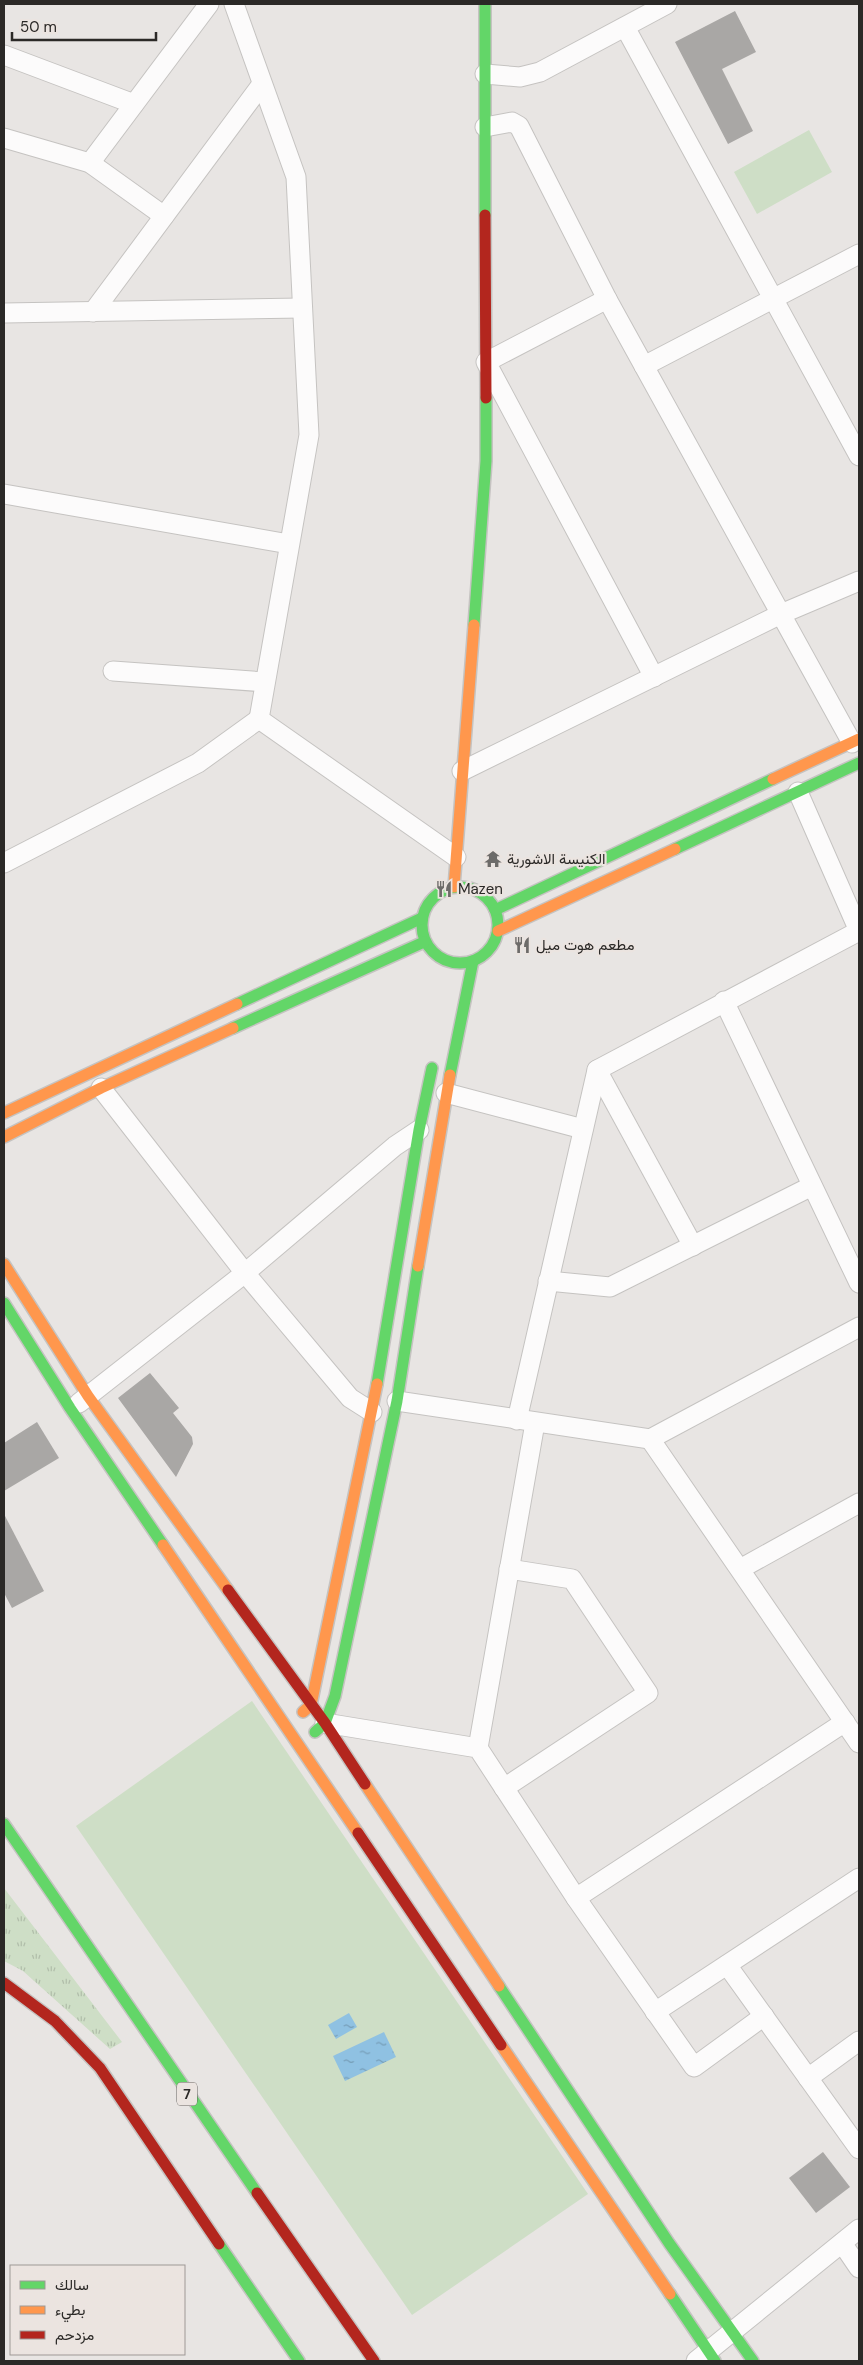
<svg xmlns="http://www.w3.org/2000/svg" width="863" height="2365" font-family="'DM Sans',Vazirmatn,sans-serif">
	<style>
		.grass { fill: url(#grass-tufts) }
		.park { fill: #cedec6 }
		.water { fill: url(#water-ripples) }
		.building { fill: #a9a7a5 }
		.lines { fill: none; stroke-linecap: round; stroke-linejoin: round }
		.street-casing { stroke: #c5c3c1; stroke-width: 21 }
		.fast-casing { stroke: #c5c3c1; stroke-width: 14 }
		.slow-casing { stroke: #c5c3c1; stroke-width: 14 }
		.jam-casing { stroke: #c5c3c1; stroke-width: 14 }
		.street { stroke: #fcfbfb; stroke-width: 19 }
		.fast { stroke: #63d668; stroke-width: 11 }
		.slow { stroke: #ff974d; stroke-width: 11 }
		.jam { stroke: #b3261e; stroke-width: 11 }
		.labels { text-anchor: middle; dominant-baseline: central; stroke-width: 4.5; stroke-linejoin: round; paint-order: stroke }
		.shield { fill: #ebe4e0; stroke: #65615e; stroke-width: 1 }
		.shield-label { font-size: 14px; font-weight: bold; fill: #2b2927 }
		.poi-label { font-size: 15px; fill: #2b2927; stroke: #ebe4e0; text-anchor: start }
	</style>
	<defs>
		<pattern id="grass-tufts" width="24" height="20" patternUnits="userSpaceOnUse" patternTransform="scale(1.25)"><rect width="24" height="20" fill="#cedec6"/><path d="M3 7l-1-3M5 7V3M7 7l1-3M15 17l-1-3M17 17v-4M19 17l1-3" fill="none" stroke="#b1beaa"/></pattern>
		<pattern id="water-ripples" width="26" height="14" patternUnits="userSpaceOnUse" patternTransform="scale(1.25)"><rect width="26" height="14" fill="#8fc1e2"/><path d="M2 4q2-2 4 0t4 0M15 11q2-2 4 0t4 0" fill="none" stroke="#759db7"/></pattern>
	</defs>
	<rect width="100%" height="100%" fill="#e8e5e3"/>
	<!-- grass -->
	<polygon class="grass" points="4,1888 122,2042 110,2049 23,1971 4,1961"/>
	<!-- park -->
	<g class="park">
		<polygon points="809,130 832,172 757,214 734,172"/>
		<polygon points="252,1701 588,2194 412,2315 76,1826"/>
	</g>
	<!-- water -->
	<g class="water">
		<polygon points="349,2013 357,2027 336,2039 328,2025"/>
		<polygon points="384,2032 396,2057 345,2081 333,2056"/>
	</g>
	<!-- building -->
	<g class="building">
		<polygon points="735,11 756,52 722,69 753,131 728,144 675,42"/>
		<polygon points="150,1373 179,1408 173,1413 192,1437 193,1444 176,1477 118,1398"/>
		<polygon points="37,1422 59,1458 4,1491 4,1443"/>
		<polygon points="4,1514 44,1591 12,1608 4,1593"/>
		<polygon points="823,2152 850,2187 816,2213 789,2178"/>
	</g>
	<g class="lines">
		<!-- street casing -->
		<g class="street-casing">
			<g id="street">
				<polyline points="234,4 296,177 309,435 259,719 456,857"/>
				<polyline points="625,27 859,456"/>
				<polyline points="4,55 134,104"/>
				<polyline points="485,74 520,77 540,72 667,4"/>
				<polyline points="485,127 512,122 519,126 607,299 852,743"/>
				<polyline points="4,138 90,163 164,216"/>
				<polyline points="90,163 209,4"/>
				<polyline points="607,299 486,362 654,677"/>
				<polyline points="93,312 262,84"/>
				<polyline points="4,313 302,308"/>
				<polyline points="644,366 859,254"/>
				<polyline points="4,494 289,544"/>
				<polyline points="113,671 265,682"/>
				<polyline points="462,771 781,614 859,581"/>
				<polyline points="4,863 198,763 259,719"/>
				<polyline points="724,1001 859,1283"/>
				<polyline points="597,1070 693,1246"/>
				<polyline points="101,1088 245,1273 350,1398 372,1412"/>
				<polyline points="446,1093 583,1129"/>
				<polyline points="548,1281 610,1287 812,1186"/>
				<polyline points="397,1401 650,1439 859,1327"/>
				<polyline points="79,1403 245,1273 395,1146 419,1130"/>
				<polyline points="517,1420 597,1070 859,931 798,792"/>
				<polyline points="650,1439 859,1743"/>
				<polyline points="740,1569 859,1503"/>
				<polyline points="325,1723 478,1748 576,1898 694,2067 764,2016"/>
				<polyline points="478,1748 535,1423"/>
				<polyline points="504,1788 648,1693 572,1579 509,1569"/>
				<polyline points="576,1898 845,1722"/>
				<polyline points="727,1965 859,2149"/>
				<polyline points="655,2012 859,1878"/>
				<polyline points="808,2078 859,2041"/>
				<polyline points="842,2243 859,2268"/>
				<polyline points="696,2361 859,2229"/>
			</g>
		</g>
		<!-- fast casing -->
		<g class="fast-casing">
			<g id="fast">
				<polyline points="485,4 485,215"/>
				<polyline points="474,625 486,461 486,398"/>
				<polyline points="675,849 859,763"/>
				<circle cx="460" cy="925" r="38"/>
				<polyline points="495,910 773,779"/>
				<polyline points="237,1004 422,918"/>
				<polyline points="233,1028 424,942"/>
				<polyline points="450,1075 473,961"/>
				<polyline points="4,1303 70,1408 163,1545"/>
				<polyline points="377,1384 419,1130 432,1068"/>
				<polyline points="315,1732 325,1723 335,1696 397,1401 418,1266"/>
				<polyline points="4,1824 257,2193"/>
				<polyline points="499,1986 669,2243 753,2361"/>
				<polyline points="219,2244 299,2361"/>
				<polyline points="670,2294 715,2361"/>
			</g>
		</g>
		<!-- slow casing -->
		<g class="slow-casing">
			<g id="slow">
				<polyline points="773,779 859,739"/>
				<polyline points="454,887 474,625"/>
				<polyline points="498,931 675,849"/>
				<polyline points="4,1113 237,1004"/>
				<polyline points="4,1137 101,1088 233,1028"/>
				<polyline points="4,1264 88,1396 228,1590"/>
				<polyline points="418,1266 450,1075"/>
				<polyline points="163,1545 358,1833"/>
				<polyline points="303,1712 311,1705 377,1384"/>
				<polyline points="365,1784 499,1986"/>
				<polyline points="501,2045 670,2294"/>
			</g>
		</g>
		<!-- jam casing -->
		<g class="jam-casing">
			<g id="jam">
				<polyline points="485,215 486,398"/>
				<polyline points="228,1590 325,1723 365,1784"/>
				<polyline points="358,1833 501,2045"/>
				<polyline points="4,1983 55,2021 100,2068 219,2244"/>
				<polyline points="257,2193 374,2361"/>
			</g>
		</g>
		<!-- street -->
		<use href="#street" class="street"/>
		<!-- fast -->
		<use href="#fast" class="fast"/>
		<!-- slow -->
		<use href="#slow" class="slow"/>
		<!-- jam -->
		<use href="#jam" class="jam"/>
	</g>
	<!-- icons -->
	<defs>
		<g id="temple-bare" transform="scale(1.35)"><path d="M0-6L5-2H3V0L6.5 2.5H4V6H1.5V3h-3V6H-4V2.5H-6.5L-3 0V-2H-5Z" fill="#6d6b69" stroke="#ebe4e0" stroke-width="2.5" paint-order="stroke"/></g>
		<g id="restaurant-bare" transform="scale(1.35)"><path d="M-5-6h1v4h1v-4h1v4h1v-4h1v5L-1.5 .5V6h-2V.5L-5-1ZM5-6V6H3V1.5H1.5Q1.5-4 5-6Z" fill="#6d6b69" stroke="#ebe4e0" stroke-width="2.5" paint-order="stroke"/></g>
	</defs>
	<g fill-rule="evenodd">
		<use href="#temple-bare" x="493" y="859"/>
		<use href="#restaurant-bare" x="444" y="889"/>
		<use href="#restaurant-bare" x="522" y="945"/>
	</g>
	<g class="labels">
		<!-- shield labels -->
		<rect class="shield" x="177" y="2082.5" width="20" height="23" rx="4"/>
		<g class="shield-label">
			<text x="187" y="2094">7</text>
		</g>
		<!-- poi labels -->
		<g class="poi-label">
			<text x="507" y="859">الكنيسة الاشورية</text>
			<text x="458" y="889">Mazen</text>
			<text x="536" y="945">مطعم هوت ميل</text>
		</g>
	</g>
	<!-- border -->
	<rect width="863" height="2365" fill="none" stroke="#2b2927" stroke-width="10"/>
	<!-- legend -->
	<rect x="10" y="2265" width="175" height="90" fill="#ebe4e0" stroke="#9e9996"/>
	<rect x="20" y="2281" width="25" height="8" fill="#63d668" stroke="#9e9996"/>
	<text x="55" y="2290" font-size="15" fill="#2b2927">سالك</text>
	<rect x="20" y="2306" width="25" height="8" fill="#ff974d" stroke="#9e9996"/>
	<text x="55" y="2315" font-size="15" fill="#2b2927">بطيء</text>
	<rect x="20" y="2331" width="25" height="8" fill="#b3261e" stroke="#9e9996"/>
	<text x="55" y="2340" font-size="15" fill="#2b2927">مزدحم</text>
	<!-- scale -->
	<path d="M12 32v8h144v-8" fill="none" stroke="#2b2927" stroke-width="2.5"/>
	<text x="20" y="32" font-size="15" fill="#2b2927" stroke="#ebe4e0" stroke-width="4" paint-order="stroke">50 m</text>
</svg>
